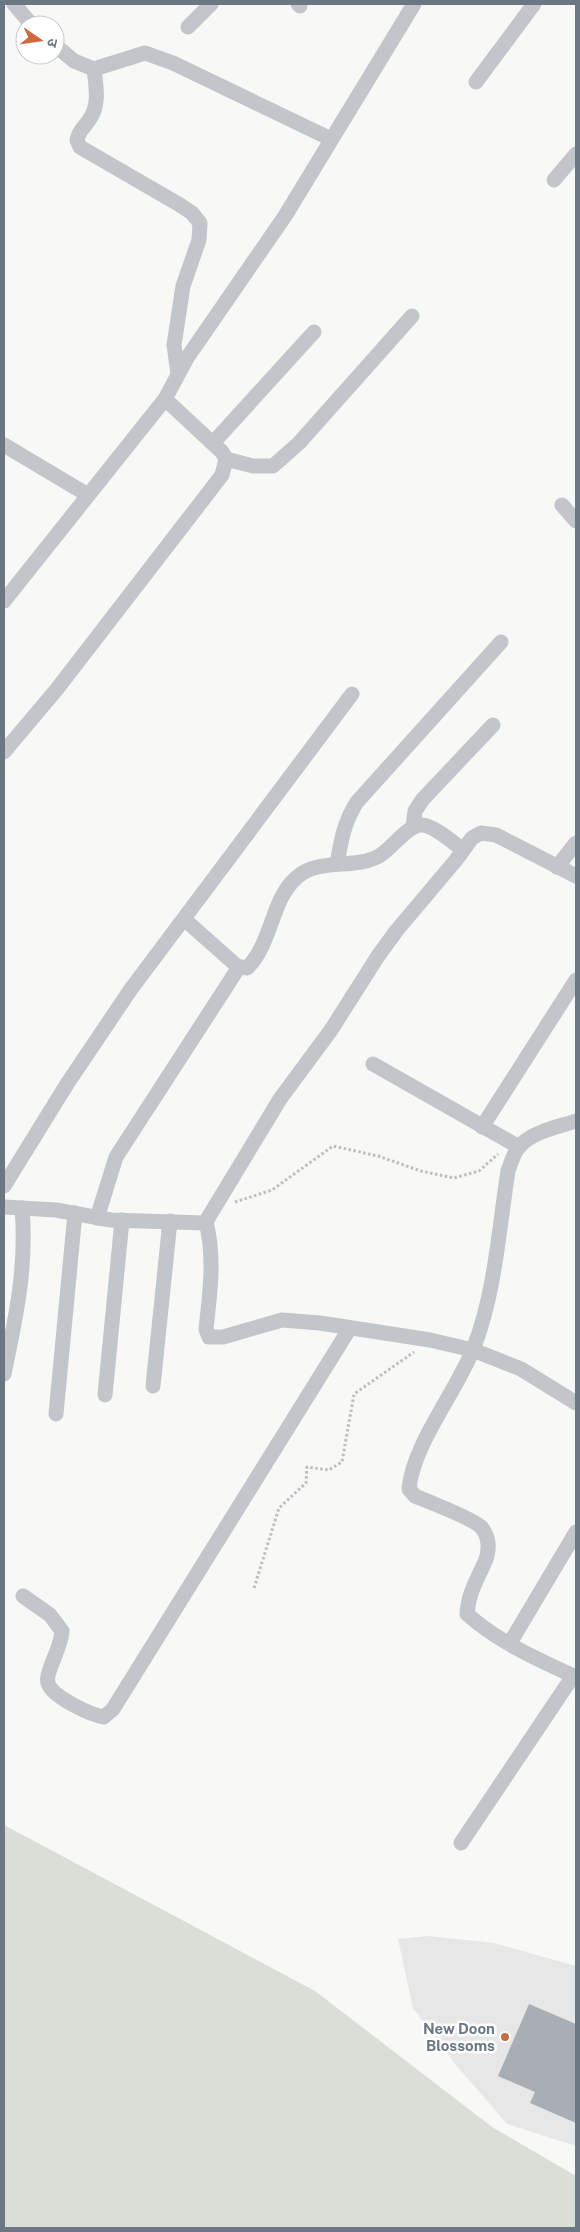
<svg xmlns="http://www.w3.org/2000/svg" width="580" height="2232" font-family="'Public Sans','Noto Sans Devanagari',sans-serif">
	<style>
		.built { fill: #e6e7e6 }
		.green { fill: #d9ded7 }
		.building { fill: #a8aeb4 }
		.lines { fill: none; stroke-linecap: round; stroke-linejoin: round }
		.path { stroke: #bcbec0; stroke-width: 3; stroke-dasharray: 2.5 2.5; stroke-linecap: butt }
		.minor { stroke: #c2c5c9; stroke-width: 15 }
		.poi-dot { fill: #cf693f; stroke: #fff; stroke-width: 2 }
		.labels { text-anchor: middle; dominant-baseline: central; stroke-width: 5; stroke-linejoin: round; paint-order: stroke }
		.poi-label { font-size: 15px; font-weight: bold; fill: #6b7783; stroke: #fff; text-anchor: end }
	</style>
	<rect width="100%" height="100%" fill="#f8f8f6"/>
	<!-- built -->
	<polygon class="built" points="428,1936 494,1943 576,1966 576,2146 507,2124 456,2065 413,2008 398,1939"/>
	<!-- green -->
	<polygon class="green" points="4,1825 315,1991 492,2127 576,2176 576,2228 4,2228"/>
	<!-- building -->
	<polygon class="building" points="529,2004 576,2024 576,2123 530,2103 535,2092 498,2076"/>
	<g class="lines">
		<!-- path -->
		<g class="path">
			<polyline points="235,1202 272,1190 333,1146 378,1156 421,1171 454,1178 479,1171 498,1154"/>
			<polyline points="254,1588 279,1508 306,1483 307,1467 329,1470 342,1462 354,1394 414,1352"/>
		</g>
		<!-- minor -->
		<g class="minor">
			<polyline points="14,4 32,25"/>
			<polyline points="298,4 300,6"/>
			<polyline points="188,27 211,4"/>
			<polyline points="55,45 74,61 94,69 145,53 173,63 331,139"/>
			<path d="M94,69C96,86 100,106 89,120C84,128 79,130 77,140L80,147L180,205L192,213L200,223L199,240L183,286L174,345L178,374"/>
			<polyline points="476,82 534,4"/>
			<polyline points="554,180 576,154"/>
			<polyline points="213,443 314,332"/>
			<polyline points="4,445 88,495"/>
			<polyline points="226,459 253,466 273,466 299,443 412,316"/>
			<polyline points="562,505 576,521"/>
			<polyline points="4,601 165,399 187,358 285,216 414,4"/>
			<polyline points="4,752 57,689 222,475 226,459 222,452 165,399"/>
			<polyline points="413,827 415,811 423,799 493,725"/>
			<path d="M337,864C341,841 344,822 357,802L501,642"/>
			<polyline points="557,867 576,843"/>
			<path d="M184,919L237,966L247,968C272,944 271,900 296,878C319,857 354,870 379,856C392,849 407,825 421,825C432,824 454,843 463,850"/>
			<polyline points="373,1064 519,1147"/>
			<path d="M576,1121C558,1127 530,1132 518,1148C513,1155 511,1163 508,1171C499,1228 495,1293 474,1347C457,1391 413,1444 409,1489L415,1496C427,1501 474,1519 481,1527C490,1537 490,1552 484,1564C476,1581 468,1595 467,1614C498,1642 539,1660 576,1677"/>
			<polyline points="482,1127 576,980"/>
			<polyline points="4,1186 67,1084 131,989 352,694"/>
			<polyline points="4,1207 56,1210 111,1220 205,1223 280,1099 331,1030 378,956 397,930 456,860 472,838 481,833 496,835 576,876"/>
			<polyline points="97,1218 116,1157 239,967"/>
			<path d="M206,1222C215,1257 210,1293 206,1329L209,1337H223L282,1320L320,1323L430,1340L473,1350L521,1369L576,1403"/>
			<path d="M4,1374C16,1317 27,1267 22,1208"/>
			<polyline points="153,1386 170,1221"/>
			<polyline points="105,1395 122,1220"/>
			<polyline points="56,1414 75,1213"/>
			<path d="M23,1596L50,1615L62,1631C61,1646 53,1658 49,1672C48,1674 47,1681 48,1683C52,1697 91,1715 104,1717L113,1709L350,1328"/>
			<polyline points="510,1643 576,1532"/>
			<polyline points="461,1843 573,1676"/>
		</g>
	</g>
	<!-- markers -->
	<circle class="poi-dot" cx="505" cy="2037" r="5"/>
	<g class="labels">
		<!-- poi labels -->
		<g class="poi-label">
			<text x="495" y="2028">New Doon<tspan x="495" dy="17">Blossoms</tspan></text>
		</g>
	</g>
	<!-- border -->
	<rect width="580" height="2232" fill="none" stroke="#6b7783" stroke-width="10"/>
	<!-- north arrow -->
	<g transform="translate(40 40) rotate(103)"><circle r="24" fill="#ffffff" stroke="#c4c9cd"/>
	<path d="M0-4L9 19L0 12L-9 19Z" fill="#cf693f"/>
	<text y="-8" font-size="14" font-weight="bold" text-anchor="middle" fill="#6b7783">उ</text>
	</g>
</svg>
